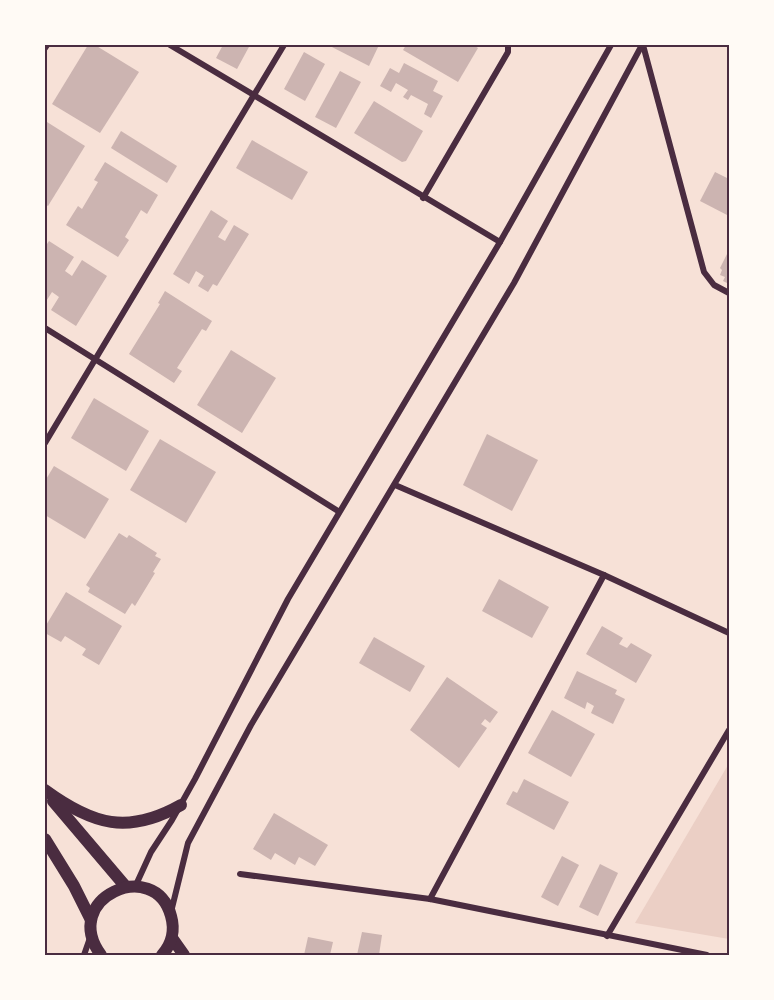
<svg xmlns="http://www.w3.org/2000/svg" width="774" height="1000" font-family="Manrope,sans-serif">
	<style>
		.green { fill: #ebcfc5 }
		.building { fill: #ccb4b1 }
		.lines { fill: none; stroke-linecap: round; stroke-linejoin: round }
		.minor { stroke: #4a2c40; stroke-width: 6 }
		.secondary { stroke: #4a2c40; stroke-width: 12 }
		.neatline { fill: none; stroke: #4a2c40; stroke-width: 2 }
	</style>
	<rect width="100%" height="100%" fill="#f7e1d7"/>
	<!-- green -->
	<polygon class="green" points="728,765 729,939 635,923"/>
	<!-- building -->
	<g class="building">
		<polygon points="88,45 95,45 139,72 100,133 52,104"/>
		<polygon points="223,45 250,45 237,69 216,58"/>
		<polygon points="328,45 379,45 369,66"/>
		<polygon points="406,45 473,45 478,48 458,82 403,50"/>
		<polygon points="304,52 325,64 305,101 284,89"/>
		<polygon points="404,63 438,81 433,91 443,96 431,118 424,114 428,104 411,95 408,100 403,97 408,90 396,83 391,92 380,86 390,68 399,73"/>
		<polygon points="340,71 361,82 336,128 315,117"/>
		<polygon points="374,101 423,131 406,161 402,162 354,133"/>
		<polygon points="47,122 85,146 48,206 45,204"/>
		<polygon points="121,131 177,166 167,183 111,148"/>
		<polygon points="252,140 308,172 292,200 236,168"/>
		<polygon points="105,162 158,195 147,214 141,210 125,237 129,240 118,257 66,225 78,206 82,209 98,182 94,180"/>
		<polygon points="715,172 729,179 729,216 700,201"/>
		<polygon points="211,210 228,221 218,237 225,241 234,225 249,234 217,286 213,284 208,292 198,286 204,276 196,271 189,284 173,274"/>
		<polygon points="49,241 74,257 65,271 72,276 82,260 107,276 76,326 51,310 59,297 52,292 45,303 45,247"/>
		<polygon points="729,250 729,284 723,281 725,277 720,275 722,270 720,268"/>
		<polygon points="165,291 212,321 206,331 202,329 177,368 182,371 174,383 129,354 160,304 158,303"/>
		<polygon points="231,350 276,378 242,433 197,405"/>
		<polygon points="94,398 149,431 126,471 71,438"/>
		<polygon points="487,434 538,460 512,511 463,485"/>
		<polygon points="160,439 216,472 186,523 130,490"/>
		<polygon points="54,466 109,499 85,539 45,515 45,481"/>
		<polygon points="119,533 127,538 129,535 157,553 155,556 161,559 153,572 155,573 135,606 132,603 125,614 88,592 90,588 86,585"/>
		<polygon points="499,579 549,607 532,638 482,611"/>
		<polygon points="66,592 122,626 99,665 82,655 86,649 65,636 61,642 45,633 45,627"/>
		<polygon points="602,626 623,638 619,644 627,648 631,643 652,655 636,683 586,654"/>
		<polygon points="374,637 425,666 410,692 359,663"/>
		<polygon points="577,671 617,690 615,694 625,699 613,724 591,713 594,706 587,702 585,709 564,698"/>
		<polygon points="447,677 498,712 490,723 485,719 481,724 487,728 459,768 410,730"/>
		<polygon points="552,710 595,734 571,777 528,753"/>
		<polygon points="524,779 569,802 554,830 506,804 513,791 517,793"/>
		<polygon points="274,813 328,845 315,866 299,857 295,865 275,853 271,860 253,849"/>
		<polygon points="562,856 579,865 558,906 541,897"/>
		<polygon points="600,864 618,873 598,916 579,907"/>
		<polygon points="362,932 382,935 379,955 357,955"/>
		<polygon points="308,937 333,942 330,955 304,955"/>
	</g>
	<g class="lines">
		<!-- minor -->
		<g class="minor">
			<polyline points="170,45 500,242"/>
			<polyline points="643,45 704,272 714,285 729,293"/>
			<polyline points="45,48 47,45"/>
			<polyline points="423,198 508,52 508,45"/>
			<polyline points="45,328 338,511"/>
			<polyline points="45,443 284,45"/>
			<polyline points="395,485 604,575 729,633"/>
			<polyline points="240,874 430,899 707,955"/>
			<polyline points="135,887 151,852 172,820 195,779 288,599 500,242 611,45"/>
			<polyline points="430,899 604,575"/>
			<polyline points="171,912 188,843 251,725 514,283 642,45"/>
			<polyline points="607,936 729,730"/>
			<polyline points="84,955 91,935"/>
		</g>
		<!-- secondary -->
		<g class="secondary">
			<path d="M45,790C93,825 128,835 181,805"/>
			<polyline points="53,801 126,887"/>
			<polyline points="45,839 74,886 91,920"/>
			<polyline points="172,938 184,955"/>
			<path d="M101,955C59,898 155,856 171,916C175,930 172,944 162,955"/>
		</g>
	</g>
	<!-- border -->
	<rect width="774" height="1000" fill="none" stroke="#fffaf5" stroke-width="93"/>
	<rect x="46" y="46" width="682" height="908" class="neatline"/>
</svg>
